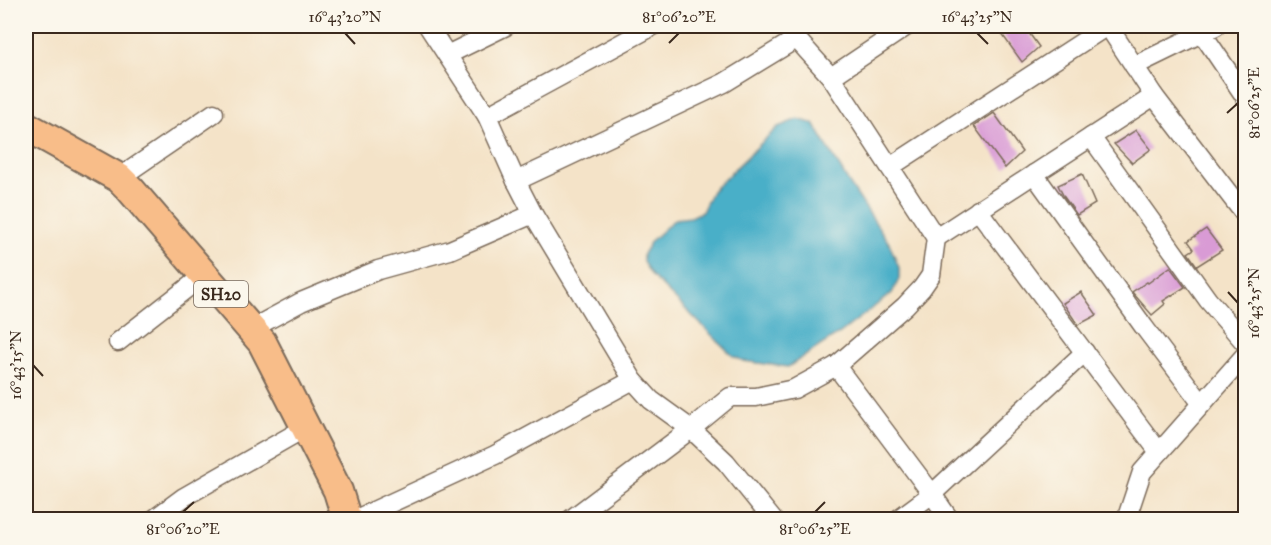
<svg xmlns="http://www.w3.org/2000/svg" width="1271" height="545" font-family="'IM FELL Great Primer',serif">
	<style>
		.water { fill: #48afc8; stroke: #426c73; stroke-width: 1.5 }
		.building { fill: #d99bd5 }
		.lines { fill: none; stroke-linecap: round; stroke-linejoin: round }
		.minor-casing { stroke: #7c6b5a; stroke-width: 21 }
		.primary-casing { stroke: #7c6b5a; stroke-width: 32 }
		.minor { stroke: #fff; stroke-width: 18 }
		.primary { stroke: #f8bd89; stroke-width: 28 }
		.ticks { fill: none; stroke: #3b2a1e; stroke-width: 2 }
		.labels { text-anchor: middle; dominant-baseline: central; stroke-width: 4.5; stroke-linejoin: round; paint-order: stroke }
		.shield { fill: #fbf7ec; stroke: #75685c; stroke-width: 1.5 }
		.shield-label { font-size: 16px; font-weight: bold; fill: #3b2a1e }
		.neatline { fill: none; stroke: #3b2a1e; stroke-width: 2 }
		.ticks-label { font-size: 15px; text-anchor: middle; fill: #3b2a1e }
	</style>
	<rect width="100%" height="100%" fill="#fbf7ec"/>
	<filter id="ink" filterUnits="userSpaceOnUse"><feTurbulence type="fractalNoise" baseFrequency=".0167" numOctaves="2"/><feDisplacementMap in="SourceGraphic" scale="12" xChannelSelector="R" yChannelSelector="G"/><feConvolveMatrix kernelMatrix="1 2 1 2 8 2 1 2 1" color-interpolation-filters="sRGB"/></filter>
	<filter id="wash" filterUnits="userSpaceOnUse"><feTurbulence type="fractalNoise" baseFrequency=".008" numOctaves="4" result="noise"/><feDisplacementMap in="SourceGraphic" scale="24" xChannelSelector="R" yChannelSelector="G"/><feGaussianBlur stdDeviation="1.35" result="paint"/><feColorMatrix in="noise" values="0 0 0 0 0 0 0 0 0 0 0 0 0 0 0 0 0 1.4 0 .05"/><feComposite in="paint" operator="in"/></filter>
	<g filter="url(#wash)">
		<rect width="100%" height="100%" fill="#f4e3c8"/>
		<!-- water -->
		<polygon class="water" points="798,119 814,124 849,183 889,243 899,268 899,279 892,293 840,333 788,367 743,361 733,356 652,276 643,262 643,254 651,241 675,219 691,217 702,212 712,191 778,127"/>
		<g id="blocks">
			<!-- building -->
			<g class="building">
				<polygon points="996,26 1024,26 1039,47 1022,62"/>
				<polygon points="994,113 1022,152 1005,168 974,126"/>
				<polygon points="1136,130 1151,149 1132,163 1114,144"/>
				<polygon points="1082,174 1095,204 1077,215 1064,197 1058,185"/>
				<polygon points="1206,229 1222,250 1197,266 1188,253 1194,249 1188,241"/>
				<polygon points="1170,267 1185,287 1163,301 1165,304 1152,315 1132,292 1147,282 1148,283"/>
				<polygon points="1081,292 1097,315 1078,325 1063,303"/>
			</g>
		</g>
	</g>
	<g filter="url(#ink)">
		<use href="#blocks" fill-opacity="0" stroke="#7c6b5a" stroke-width="1.5"/>
		<g class="lines">
			<!-- minor casing -->
			<g class="minor-casing">
				<g id="minor">
					<polyline points="428,26 487,116 516,181 533,214 633,380 651,400 691,429 726,462 773,520"/>
					<polyline points="785,26 831,77 907,26"/>
					<polyline points="1202,33 1246,98"/>
					<polyline points="447,55 506,26"/>
					<polyline points="1134,66 1216,26"/>
					<polyline points="831,77 936,238 1154,96 1108,26"/>
					<polyline points="1154,96 1246,216"/>
					<polyline points="487,116 653,26"/>
					<polyline points="1091,137 1208,300 1246,344"/>
					<polyline points="890,167 1107,26"/>
					<polyline points="1034,174 1144,327 1202,404"/>
					<polyline points="119,178 214,113"/>
					<polyline points="516,181 724,83 796,39"/>
					<polyline points="978,210 1159,452"/>
					<polyline points="251,329 301,302 378,270 450,250 533,214"/>
					<polyline points="118,342 204,275"/>
					<polyline points="836,366 905,306 922,288 931,275 936,238"/>
					<polyline points="153,520 184,497 305,428"/>
					<polyline points="354,520 495,455 633,380"/>
					<polyline points="570,520 691,429 730,397 756,397 794,389 836,366 932,494 1085,352"/>
					<polyline points="897,520 932,494 950,520"/>
					<polyline points="1126,520 1142,472 1246,354"/>
				</g>
			</g>
			<!-- primary casing -->
			<g class="primary-casing">
				<polyline id="primary" points="26,126 119,178 130,189 262,342 338,491 347,520"/>
			</g>
			<!-- minor -->
			<use href="#minor" class="minor"/>
			<!-- primary -->
			<use href="#primary" class="primary"/>
		</g>
	</g>
	<!-- ticks -->
	<path class="ticks" d="M345,33L355,44M977,33L988,44M669,43L679,33M1227,113L1238,103M1228,292L1238,303M33,365L43,376M183,512L194,502M815,512L825,502"/>
	<g class="labels">
		<!-- shield labels -->
		<rect class="shield" x="194" y="281" width="54" height="26" rx="4.5"/>
		<g class="shield-label">
			<text x="221" y="294">SH20</text>
		</g>
	</g>
	<!-- margin -->
	<rect width="1271" height="545" fill="none" stroke="#fbf7ec" stroke-width="66"/>
	<rect x="33" y="33" width="1205" height="479" class="neatline"/>
	<g class="ticks-label">
		<text x="345" y="22">16°43'20"N</text>
		<text x="679" y="22">81°06'20"E</text>
		<text x="977" y="22">16°43'25"N</text>
		<text transform="translate(1254 103) rotate(-90)" y="5">81°06'25"E</text>
		<text transform="translate(1254 303) rotate(-90)" y="5">16°43'25"N</text>
		<text transform="translate(16 365) rotate(-90)" y="5">16°43'15"N</text>
		<text x="183" y="534">81°06'20"E</text>
		<text x="815" y="534">81°06'25"E</text>
	</g>
</svg>
